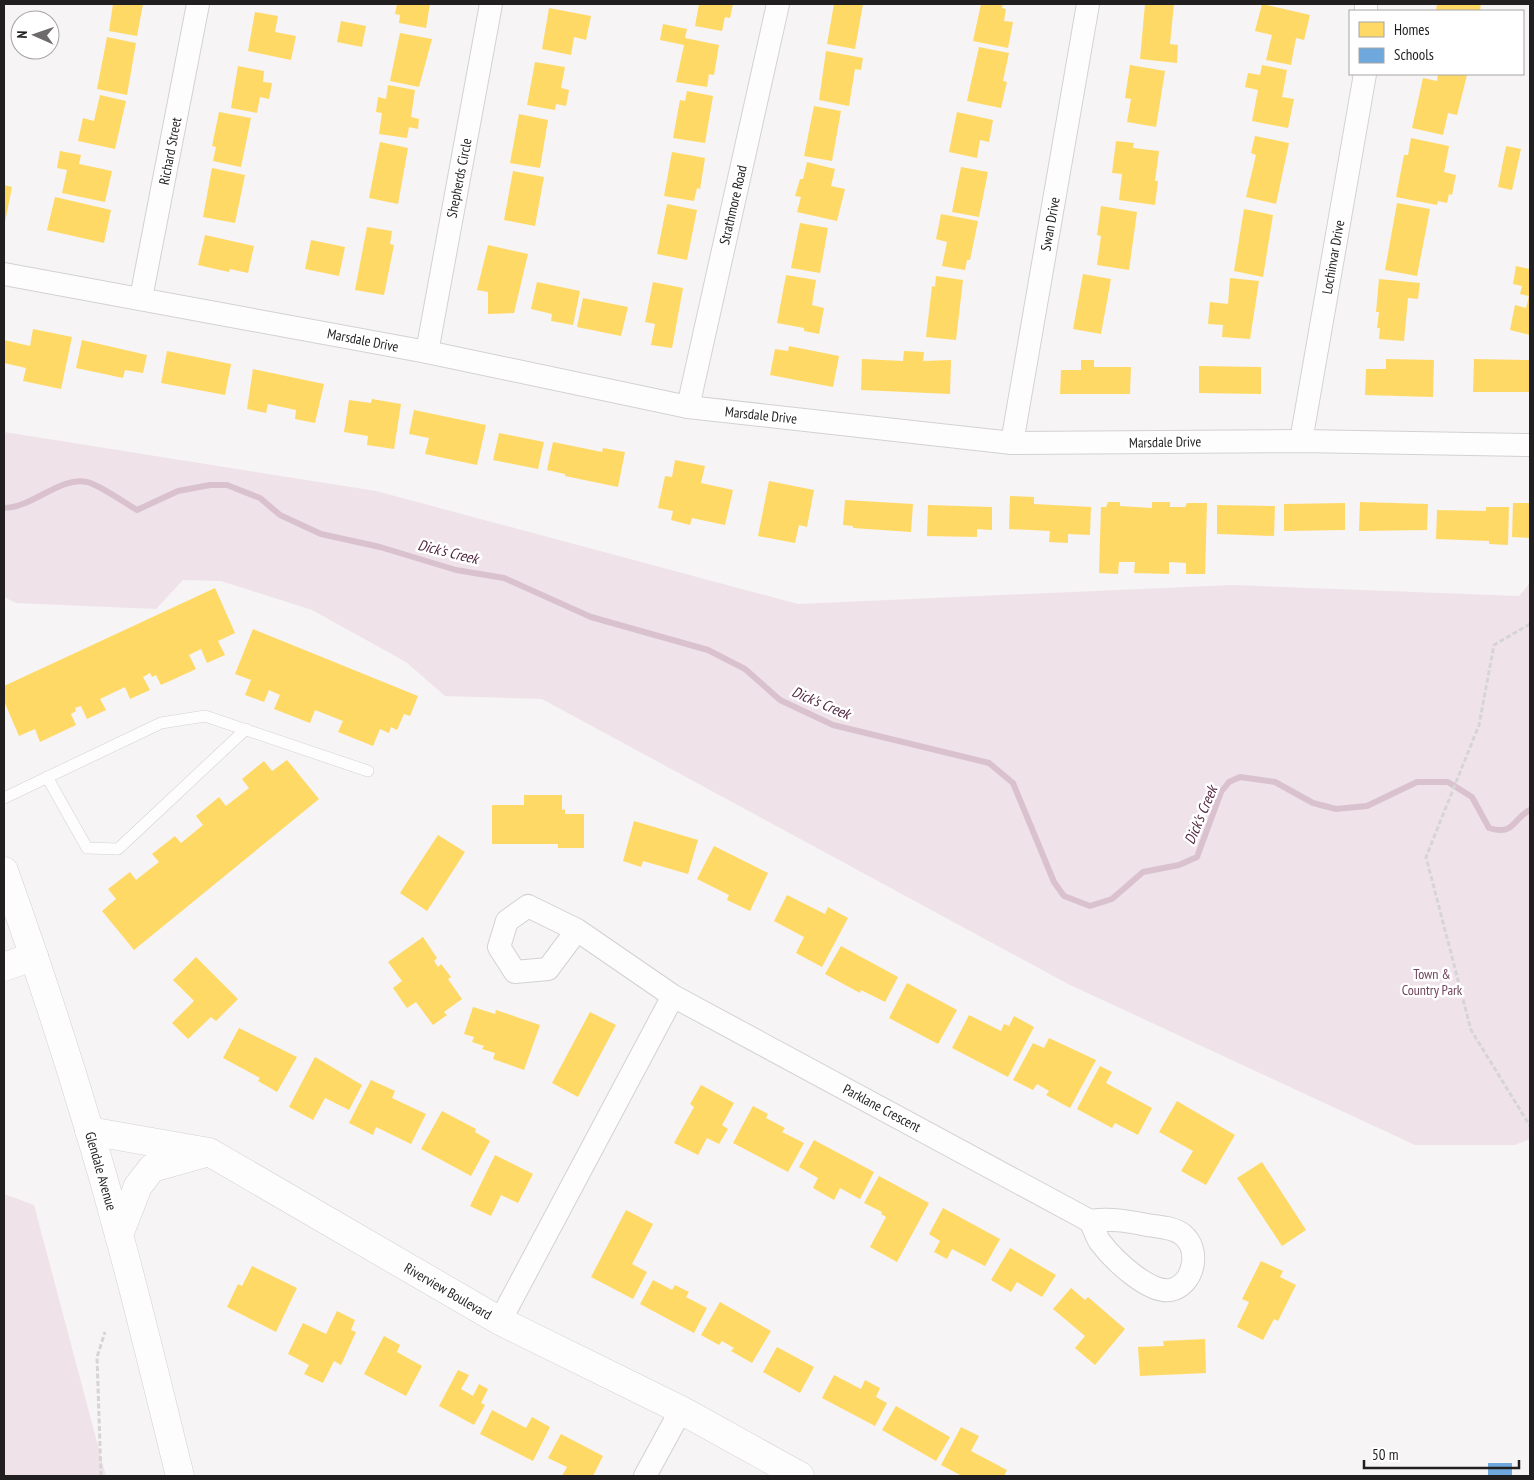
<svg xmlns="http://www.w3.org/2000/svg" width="1534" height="1480" viewBox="0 0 1534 1480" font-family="'PT Sans Narrow',sans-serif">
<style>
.green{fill:#efe2e9}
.homes{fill:#ffd966}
.schools{fill:#6fa8dc}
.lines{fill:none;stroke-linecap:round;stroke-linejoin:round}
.stream{stroke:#d9c2ce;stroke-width:6}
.lane-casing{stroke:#d3d2d2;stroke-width:12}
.street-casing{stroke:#d3d2d2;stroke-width:24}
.secondary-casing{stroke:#d3d2d2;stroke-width:29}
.path{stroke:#d6d5d5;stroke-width:3;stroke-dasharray:5 2.5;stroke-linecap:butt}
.lane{stroke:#fefdfe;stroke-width:11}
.street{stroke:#fefdfe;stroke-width:22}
.secondary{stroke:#fefdfe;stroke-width:28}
.labels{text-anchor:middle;stroke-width:5;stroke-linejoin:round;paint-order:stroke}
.street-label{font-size:14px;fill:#211f20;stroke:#fff}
.park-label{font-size:14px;fill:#71435c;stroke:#fff}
.water-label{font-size:15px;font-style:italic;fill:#532841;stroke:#fff}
</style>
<rect width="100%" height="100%" fill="#f6f4f5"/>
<g class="green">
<path d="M 4,432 L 376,491 L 798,604 L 1232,585 L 1519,596 L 1530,583 L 1530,1139 L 1515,1145 L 1415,1145 L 1068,984 L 542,699 L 445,696 L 406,662 L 312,610 L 221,581 L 183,580 L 156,609 L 16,603 L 4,597 Z"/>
<path d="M 4,1194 L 34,1205 L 106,1476 L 4,1476 Z"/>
</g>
<g class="homes">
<path d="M 113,4 L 143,4 L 137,36 L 109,31 Z"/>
<path d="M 397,4 L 430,4 L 426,28 L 399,23 L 400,15 L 395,14 Z"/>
<path d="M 699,4 L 733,4 L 730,18 L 725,17 L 722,31 L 695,26 Z"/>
<path d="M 834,4 L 863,4 L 855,49 L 827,44 Z"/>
<path d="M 981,4 L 1003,4 L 1002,8 L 1006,9 L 1004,21 L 1013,22 L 1008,48 L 973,41 Z"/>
<path d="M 1145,4 L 1174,4 L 1170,44 L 1178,45 L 1177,63 L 1140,59 Z"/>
<path d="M 1262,4 L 1310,15 L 1304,40 L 1296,38 L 1291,65 L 1266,60 L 1272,35 L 1255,31 Z"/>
<path d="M 1437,4 L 1481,4 L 1480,11 L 1436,11 Z"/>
<path d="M 549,8 L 591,16 L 586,40 L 574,37 L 571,55 L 542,49 Z"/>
<path d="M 255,12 L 278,16 L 275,32 L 296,36 L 291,60 L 248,51 Z"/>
<path d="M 341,21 L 366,26 L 362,47 L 337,42 Z"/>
<path d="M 663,24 L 687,29 L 685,38 L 719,45 L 714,75 L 709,74 L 707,87 L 676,82 L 684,45 L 660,40 Z"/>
<path d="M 400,33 L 432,39 L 419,87 L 390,81 Z"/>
<path d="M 107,37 L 136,43 L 127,95 L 97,89 Z"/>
<path d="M 979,47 L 1009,53 L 1003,81 L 1007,82 L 1001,108 L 967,101 Z"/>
<path d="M 826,51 L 863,58 L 861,70 L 855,69 L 849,106 L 819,100 Z"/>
<path d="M 535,62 L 565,67 L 561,88 L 569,90 L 566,106 L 556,104 L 555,110 L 527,105 Z"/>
<path d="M 1130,65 L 1165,71 L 1156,127 L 1127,122 L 1131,99 L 1125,98 Z"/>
<path d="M 1262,65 L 1287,70 L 1282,97 L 1294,99 L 1288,128 L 1252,121 L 1258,90 L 1245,87 L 1248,73 L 1260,75 Z"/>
<path d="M 238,66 L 264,71 L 263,82 L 272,83 L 269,99 L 260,97 L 257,113 L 231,108 Z"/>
<path d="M 1438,74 L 1467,75 L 1457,115 L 1448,113 L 1443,135 L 1412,128 L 1423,78 L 1437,81 Z"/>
<path d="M 388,85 L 415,90 L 411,117 L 419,119 L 418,129 L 409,127 L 407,138 L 379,134 L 382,113 L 376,112 L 378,97 L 386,99 Z"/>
<path d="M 687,91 L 713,96 L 705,143 L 673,138 L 680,100 L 685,101 Z"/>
<path d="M 100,95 L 126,101 L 115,149 L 78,141 L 83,118 L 94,121 Z"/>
<path d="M 814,106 L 841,111 L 832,161 L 804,156 Z"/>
<path d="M 219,112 L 251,118 L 241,167 L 213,161 L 216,147 L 212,146 Z"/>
<path d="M 957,112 L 993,120 L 989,142 L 980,140 L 977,158 L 949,152 Z"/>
<path d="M 519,114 L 548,120 L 540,168 L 510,163 Z"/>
<path d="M 1255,136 L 1289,143 L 1276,204 L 1246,197 L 1256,155 L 1251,153 Z"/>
<path d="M 1411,138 L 1449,146 L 1444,172 L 1456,175 L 1452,195 L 1449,194 L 1447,203 L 1438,201 L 1437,205 L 1396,197 L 1404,155 L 1408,155 Z"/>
<path d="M 1116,141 L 1134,143 L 1133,148 L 1159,151 L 1155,181 L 1158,181 L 1155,205 L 1119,200 L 1122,174 L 1112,173 Z"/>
<path d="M 380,142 L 408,148 L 398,204 L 369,198 Z"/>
<path d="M 1506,146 L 1521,149 L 1512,190 L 1498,187 Z"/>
<path d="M 60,151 L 81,155 L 79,164 L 112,171 L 105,202 L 62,193 L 67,170 L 57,168 Z"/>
<path d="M 672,152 L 705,158 L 700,189 L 697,188 L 694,201 L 664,196 Z"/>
<path d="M 807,162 L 835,169 L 831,186 L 845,189 L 837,221 L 797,212 L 801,197 L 795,196 L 800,179 L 803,179 Z"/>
<path d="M 961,167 L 988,172 L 979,217 L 952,212 Z"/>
<path d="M 212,168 L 245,175 L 235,223 L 203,217 Z"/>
<path d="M 513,171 L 544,177 L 535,226 L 504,220 Z"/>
<path d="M 4,185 L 12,187 L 5,222 L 4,222 Z"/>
<path d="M 55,197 L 111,210 L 104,243 L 47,230 Z"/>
<path d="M 1397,203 L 1430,209 L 1417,276 L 1385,270 Z"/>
<path d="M 667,204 L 697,210 L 687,260 L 657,254 Z"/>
<path d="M 1101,206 L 1137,212 L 1129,270 L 1097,265 L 1101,236 L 1097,235 Z"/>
<path d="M 1244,209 L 1273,215 L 1263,277 L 1234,271 Z"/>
<path d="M 941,214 L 978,221 L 970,260 L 967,260 L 965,270 L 942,266 L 947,242 L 936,239 Z"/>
<path d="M 800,223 L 828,228 L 820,273 L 791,268 Z"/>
<path d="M 367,227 L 392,231 L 390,244 L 394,245 L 384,295 L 355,290 Z"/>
<path d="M 205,235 L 254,246 L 248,273 L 230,269 L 229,272 L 198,265 Z"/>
<path d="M 311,240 L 345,247 L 339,276 L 305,269 Z"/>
<path d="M 488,245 L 528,254 L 514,313 L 488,314 L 488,292 L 477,290 Z"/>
<path d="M 1516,266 L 1530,269 L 1530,335 L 1510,330 L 1515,305 L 1526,308 L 1529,296 L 1520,294 L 1522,286 L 1513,284 Z"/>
<path d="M 1083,274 L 1111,279 L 1101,334 L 1073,329 Z"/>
<path d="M 786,275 L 816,280 L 812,305 L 824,308 L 819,334 L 804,331 L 804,328 L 777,323 Z"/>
<path d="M 936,276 L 963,280 L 956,340 L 926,337 L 932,286 L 935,287 Z"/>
<path d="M 1230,278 L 1259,281 L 1250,339 L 1222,337 L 1223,325 L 1208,324 L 1210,302 L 1228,304 Z"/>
<path d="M 1379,279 L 1420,283 L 1418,299 L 1408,298 L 1404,341 L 1379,339 L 1380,328 L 1377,328 L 1379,312 L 1376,312 Z"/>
<path d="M 537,282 L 580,291 L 573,325 L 551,321 L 552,314 L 531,309 Z"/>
<path d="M 653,282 L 683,288 L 672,348 L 651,345 L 655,324 L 645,322 Z"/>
<path d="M 583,298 L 628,307 L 621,336 L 577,327 Z"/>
<path d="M 33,329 L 72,337 L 61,389 L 23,381 L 26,368 L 4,363 L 4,340 L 30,346 Z"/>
<path d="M 82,340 L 147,355 L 143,373 L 125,370 L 123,378 L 76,368 Z"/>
<path d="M 789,346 L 839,356 L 833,387 L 770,375 L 775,349 L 788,351 Z"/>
<path d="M 167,351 L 231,364 L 225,395 L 161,383 Z"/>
<path d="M 904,351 L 924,352 L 923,361 L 951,360 L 950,394 L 861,390 L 862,359 L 903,361 Z"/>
<path d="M 1386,359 L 1434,360 L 1433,397 L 1365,395 L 1366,369 L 1386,369 Z"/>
<path d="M 1474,359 L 1530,360 L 1530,392 L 1473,392 Z"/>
<path d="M 1081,360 L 1094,360 L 1094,367 L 1131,367 L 1130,394 L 1060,394 L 1061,370 L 1081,370 Z"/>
<path d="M 1199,366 L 1261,367 L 1261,394 L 1199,393 Z"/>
<path d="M 253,369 L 324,384 L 315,423 L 295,419 L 296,410 L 268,404 L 266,413 L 247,409 Z"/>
<path d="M 372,399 L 401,404 L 394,449 L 367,445 L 368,436 L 344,432 L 349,400 L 371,403 Z"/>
<path d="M 414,410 L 486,425 L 477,465 L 425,454 L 429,438 L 409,434 Z"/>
<path d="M 499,433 L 544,442 L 538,469 L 493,460 Z"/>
<path d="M 553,442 L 602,452 L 603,448 L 625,452 L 618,487 L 565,476 L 565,474 L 547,470 Z"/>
<path d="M 675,460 L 705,466 L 701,483 L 733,490 L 725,525 L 692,518 L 690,525 L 671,520 L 673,511 L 658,508 L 665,476 L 672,477 Z"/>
<path d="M 769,481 L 814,490 L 807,527 L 799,525 L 795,543 L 758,536 Z"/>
<path d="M 1010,496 L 1034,497 L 1034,504 L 1091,507 L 1090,535 L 1068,534 L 1068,543 L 1049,542 L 1050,531 L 1009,529 Z"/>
<path d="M 845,500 L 913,504 L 911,532 L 853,528 L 853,526 L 843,525 Z"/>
<path d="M 1108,502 L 1120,502 L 1120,506 L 1152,508 L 1152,502 L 1170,502 L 1170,507 L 1185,507 L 1187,503 L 1207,503 L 1205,574 L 1186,574 L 1186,563 L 1169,562 L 1169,574 L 1134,573 L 1135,562 L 1119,562 L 1118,574 L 1099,573 L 1101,507 L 1106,507 Z"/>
<path d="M 1360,502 L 1428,504 L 1427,530 L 1359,531 Z"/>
<path d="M 1345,503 L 1345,530 L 1284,531 L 1284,504 Z"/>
<path d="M 1513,503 L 1530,503 L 1530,538 L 1512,537 Z"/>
<path d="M 928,505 L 992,507 L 992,530 L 977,529 L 977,537 L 927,536 Z"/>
<path d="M 1217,505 L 1275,506 L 1274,536 L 1217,534 Z"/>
<path d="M 1486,507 L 1509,507 L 1508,545 L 1489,544 L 1489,541 L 1436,539 L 1437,510 L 1486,511 Z"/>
<path d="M 215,588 L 235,633 L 218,641 L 225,655 L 207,663 L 201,649 L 189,655 L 196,669 L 161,685 L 156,675 L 152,677 L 150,673 L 143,677 L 150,690 L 130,699 L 125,687 L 100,699 L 106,710 L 87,719 L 81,706 L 75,708 L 76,711 L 71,714 L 76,725 L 40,742 L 35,729 L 19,736 L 4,701 L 4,686 Z"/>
<path d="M 253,629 L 418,696 L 410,716 L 404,714 L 397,730 L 391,727 L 389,733 L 380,729 L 373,746 L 338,732 L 343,721 L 315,710 L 310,723 L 274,709 L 280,695 L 269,690 L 264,702 L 245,695 L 251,680 L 235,674 Z"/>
<path d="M 287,760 L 319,799 L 134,950 L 102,911 L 116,899 L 108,889 L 130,872 L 136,880 L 159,862 L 152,854 L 175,836 L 181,843 L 203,825 L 196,816 L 219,797 L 226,806 L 249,788 L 242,779 L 264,761 L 272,771 Z"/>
<path d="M 524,795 L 562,795 L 562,810 L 565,809 L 565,814 L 584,814 L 584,848 L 558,848 L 558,844 L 492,844 L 492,805 L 524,805 Z"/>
<path d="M 634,821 L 698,840 L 688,874 L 643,861 L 641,867 L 623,861 Z"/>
<path d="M 438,835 L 465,852 L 427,911 L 400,893 Z"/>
<path d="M 714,846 L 768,873 L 750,911 L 727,900 L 729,895 L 697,879 Z"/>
<path d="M 787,895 L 825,914 L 828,907 L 848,918 L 822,967 L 796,953 L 804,937 L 774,921 Z"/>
<path d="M 423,937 L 437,958 L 434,961 L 438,967 L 441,964 L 451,977 L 448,979 L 462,999 L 444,1012 L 447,1015 L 433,1025 L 416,1002 L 407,1008 L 393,988 L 402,981 L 388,962 Z"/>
<path d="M 841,946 L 898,977 L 885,1002 L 861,990 L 860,993 L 825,974 Z"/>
<path d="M 196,957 L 238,999 L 216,1021 L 211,1017 L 188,1039 L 172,1023 L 194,1001 L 173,980 Z"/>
<path d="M 907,983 L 957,1010 L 938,1044 L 889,1018 Z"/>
<path d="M 473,1007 L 495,1014 L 496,1010 L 540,1025 L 524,1070 L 493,1059 L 495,1053 L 482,1049 L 484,1046 L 472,1042 L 474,1037 L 464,1034 Z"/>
<path d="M 590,1012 L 616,1025 L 578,1097 L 552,1083 Z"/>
<path d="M 969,1015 L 1001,1031 L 1004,1024 L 1009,1026 L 1014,1016 L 1034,1027 L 1008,1077 L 952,1048 Z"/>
<path d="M 239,1028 L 297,1057 L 277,1092 L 258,1081 L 260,1078 L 223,1058 Z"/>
<path d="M 1049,1038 L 1096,1060 L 1070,1108 L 1046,1095 L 1049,1091 L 1037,1084 L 1033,1090 L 1013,1080 L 1033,1043 L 1044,1048 Z"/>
<path d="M 315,1057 L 362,1085 L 349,1110 L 325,1098 L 313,1120 L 289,1107 Z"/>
<path d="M 1100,1066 L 1112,1072 L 1106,1083 L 1152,1108 L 1138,1135 L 1115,1123 L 1112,1128 L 1077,1109 Z"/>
<path d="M 371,1080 L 395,1091 L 392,1098 L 426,1114 L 411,1144 L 376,1127 L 373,1135 L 349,1123 Z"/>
<path d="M 701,1085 L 734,1103 L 722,1125 L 728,1129 L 719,1144 L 707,1138 L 698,1155 L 674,1143 L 694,1107 L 690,1104 Z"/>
<path d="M 1177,1101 L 1235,1135 L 1206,1185 L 1181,1171 L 1193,1151 L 1159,1132 Z"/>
<path d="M 753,1106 L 768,1114 L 766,1118 L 785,1128 L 782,1132 L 804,1143 L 788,1172 L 733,1143 Z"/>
<path d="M 442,1111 L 476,1129 L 475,1132 L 490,1141 L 471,1176 L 421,1149 Z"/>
<path d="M 814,1140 L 874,1172 L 860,1199 L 840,1188 L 834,1200 L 813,1188 L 818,1178 L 799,1167 Z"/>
<path d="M 495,1155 L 533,1174 L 518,1203 L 501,1195 L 491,1216 L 470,1206 Z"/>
<path d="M 1262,1162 L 1306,1230 L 1282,1246 L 1237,1178 Z"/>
<path d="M 879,1176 L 929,1203 L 897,1262 L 870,1247 L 886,1217 L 881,1214 L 882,1212 L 864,1203 Z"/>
<path d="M 943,1208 L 1000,1239 L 985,1266 L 952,1249 L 947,1259 L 934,1252 L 940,1241 L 929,1234 Z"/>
<path d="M 626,1210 L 653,1224 L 632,1264 L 647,1272 L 633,1299 L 591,1277 Z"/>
<path d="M 1010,1248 L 1056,1275 L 1042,1297 L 1017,1282 L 1011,1292 L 991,1280 Z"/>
<path d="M 1261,1261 L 1283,1271 L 1280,1277 L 1296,1285 L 1278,1321 L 1274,1319 L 1263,1340 L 1237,1327 L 1249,1302 L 1242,1299 Z"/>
<path d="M 252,1266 L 297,1288 L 276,1332 L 227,1307 L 238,1284 L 242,1286 Z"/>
<path d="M 653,1280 L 672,1290 L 675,1285 L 689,1292 L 686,1297 L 707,1308 L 694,1333 L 640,1304 Z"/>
<path d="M 1071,1288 L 1085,1300 L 1088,1297 L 1125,1329 L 1095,1365 L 1075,1348 L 1085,1336 L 1053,1309 Z"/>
<path d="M 720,1302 L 771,1331 L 752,1363 L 731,1351 L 734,1348 L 722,1341 L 719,1345 L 701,1335 Z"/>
<path d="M 337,1311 L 355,1320 L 351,1330 L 356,1332 L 341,1365 L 334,1361 L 323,1383 L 304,1374 L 309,1365 L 288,1354 L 303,1323 L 326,1334 Z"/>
<path d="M 384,1336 L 400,1345 L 397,1352 L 422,1366 L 406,1396 L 364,1374 Z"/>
<path d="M 1205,1339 L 1206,1373 L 1140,1376 L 1138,1347 L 1164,1346 L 1163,1341 Z"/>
<path d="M 777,1347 L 814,1367 L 800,1393 L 763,1372 Z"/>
<path d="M 458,1370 L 469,1375 L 461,1389 L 473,1396 L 479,1384 L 488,1389 L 481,1403 L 485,1405 L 474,1425 L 439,1406 Z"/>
<path d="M 834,1375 L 861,1389 L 865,1380 L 880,1388 L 876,1397 L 887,1403 L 875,1426 L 822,1398 Z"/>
<path d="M 896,1406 L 950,1437 L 936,1461 L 882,1430 Z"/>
<path d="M 492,1410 L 526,1428 L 532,1417 L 550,1427 L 533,1461 L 480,1434 Z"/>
<path d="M 961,1427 L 979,1436 L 971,1451 L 1007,1470 L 1004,1476 L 962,1476 L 941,1465 Z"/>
<path d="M 561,1434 L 603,1456 L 593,1476 L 562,1476 L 567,1467 L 548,1458 Z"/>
</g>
<rect class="schools" x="1488" y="1463" width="24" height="13"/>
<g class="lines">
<path class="stream" d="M 4,508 C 32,508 60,476 87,482 C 98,484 125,503 137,510 L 178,491 L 210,485 L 227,485 L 260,498 L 280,515 L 321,534 L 380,547 L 456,570 L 504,578 L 591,617 L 708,650 L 745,669 L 780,700 L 833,725 L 989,763 L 1013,783 L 1054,882 L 1064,896 L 1090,906 L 1112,899 L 1143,872 L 1179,865 L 1197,857 L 1221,792 L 1229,782 L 1240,777 L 1275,782 L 1313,803 L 1336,809 L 1367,806 L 1417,782 L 1448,782 L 1472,797 L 1489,828 C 1515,836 1512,819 1530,810"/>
<defs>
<g id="lane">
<path d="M 47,777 L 87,848 L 118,849 L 246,729"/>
<path d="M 4,798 L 161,723 L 205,716 L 368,771"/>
</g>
<g id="street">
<path d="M 1366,11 L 1366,4"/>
<path d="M 4,274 L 427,352 L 688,407 L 1012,443 L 1301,441 L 1530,445"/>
<path d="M 141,298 L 198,4"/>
<path d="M 427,352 L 491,4"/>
<path d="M 688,407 L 778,4"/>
<path d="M 1301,441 L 1365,74"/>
<path d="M 1012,443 L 1088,4"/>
<path d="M 577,930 L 548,969 L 515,972 L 499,947 L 507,921 L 528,906 L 577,930 L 673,996 L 1090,1221 C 1094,1228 1096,1236 1100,1242 C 1112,1258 1152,1298 1174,1289 C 1195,1281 1200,1249 1183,1235 C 1174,1227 1158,1227 1147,1225 C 1127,1221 1110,1218 1090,1221"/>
<path d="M 500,1321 L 673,996"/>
<path d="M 645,1476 L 681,1410"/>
</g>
<g id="secondary">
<path d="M 4,871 C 47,991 86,1112 119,1235 C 141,1315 160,1396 180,1476"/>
<path d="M 4,967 L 34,956"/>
<path d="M 89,1131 L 209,1152 L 500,1321 L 681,1410 L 800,1476"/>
<path d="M 119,1235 L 138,1186 L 152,1168 L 202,1154"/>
</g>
</defs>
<use href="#lane" class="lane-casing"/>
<use href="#street" class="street-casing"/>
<use href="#secondary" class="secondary-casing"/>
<g class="path">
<path d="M 1530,624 L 1494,645 L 1479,725 L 1426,857 L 1471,1030 L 1530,1126"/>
<path d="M 101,1476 L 97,1357 L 105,1332"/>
</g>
<use href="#lane" class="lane"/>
<use href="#street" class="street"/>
<use href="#secondary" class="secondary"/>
</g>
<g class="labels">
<g class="street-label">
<text transform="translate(170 151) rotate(-79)" y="5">Richard Street</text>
<text transform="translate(459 178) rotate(-79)" y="5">Shepherds Circle</text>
<text transform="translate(733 205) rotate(-77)" y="5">Strathmore Road</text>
<text transform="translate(1050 224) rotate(-80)" y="5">Swan Drive</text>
<text transform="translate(1333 257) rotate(-80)" y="5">Lochinvar Drive</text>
<text transform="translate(363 340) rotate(11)" y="5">Marsdale Drive</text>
<text transform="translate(761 415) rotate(6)" y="5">Marsdale Drive</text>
<text transform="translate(1165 442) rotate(-1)" y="5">Marsdale Drive</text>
<text transform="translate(882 1108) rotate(28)" y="5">Parklane Crescent</text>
<text transform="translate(101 1171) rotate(74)" y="5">Glendale Avenue</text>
<text transform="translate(448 1291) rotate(30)" y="5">Riverview Boulevard</text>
</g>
<g class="park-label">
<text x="1432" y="979">Town &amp;<tspan x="1432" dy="16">Country Park</tspan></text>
</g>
<g class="water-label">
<text transform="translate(448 552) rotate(14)" y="5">Dick's Creek</text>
<text transform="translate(821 703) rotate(23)" y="5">Dick's Creek</text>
<text transform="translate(1201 815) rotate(-67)" y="5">Dick's Creek</text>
</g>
</g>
<rect width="1534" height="1480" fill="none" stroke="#211f20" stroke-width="10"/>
<rect x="1349" y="10" width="175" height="65" fill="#ffffff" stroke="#a6a5a6"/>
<rect x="1359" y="22" width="25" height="15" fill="#ffd966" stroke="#a6a5a6"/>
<text x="1394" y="35" font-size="15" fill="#211f20">Homes</text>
<rect x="1359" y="48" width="25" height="15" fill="#6fa8dc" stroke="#a6a5a6"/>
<text x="1394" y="60" font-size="15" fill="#211f20">Schools</text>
<g transform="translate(35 35) rotate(272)"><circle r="24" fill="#ffffff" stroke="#a6a5a6"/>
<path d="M0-4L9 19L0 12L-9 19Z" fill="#6c6a6b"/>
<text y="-8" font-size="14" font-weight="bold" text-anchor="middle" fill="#211f20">N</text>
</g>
<path d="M1364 1460v8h155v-8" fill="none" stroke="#211f20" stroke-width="2.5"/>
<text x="1372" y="1460" font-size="15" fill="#211f20" stroke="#ffffff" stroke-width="4" paint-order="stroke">50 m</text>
</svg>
